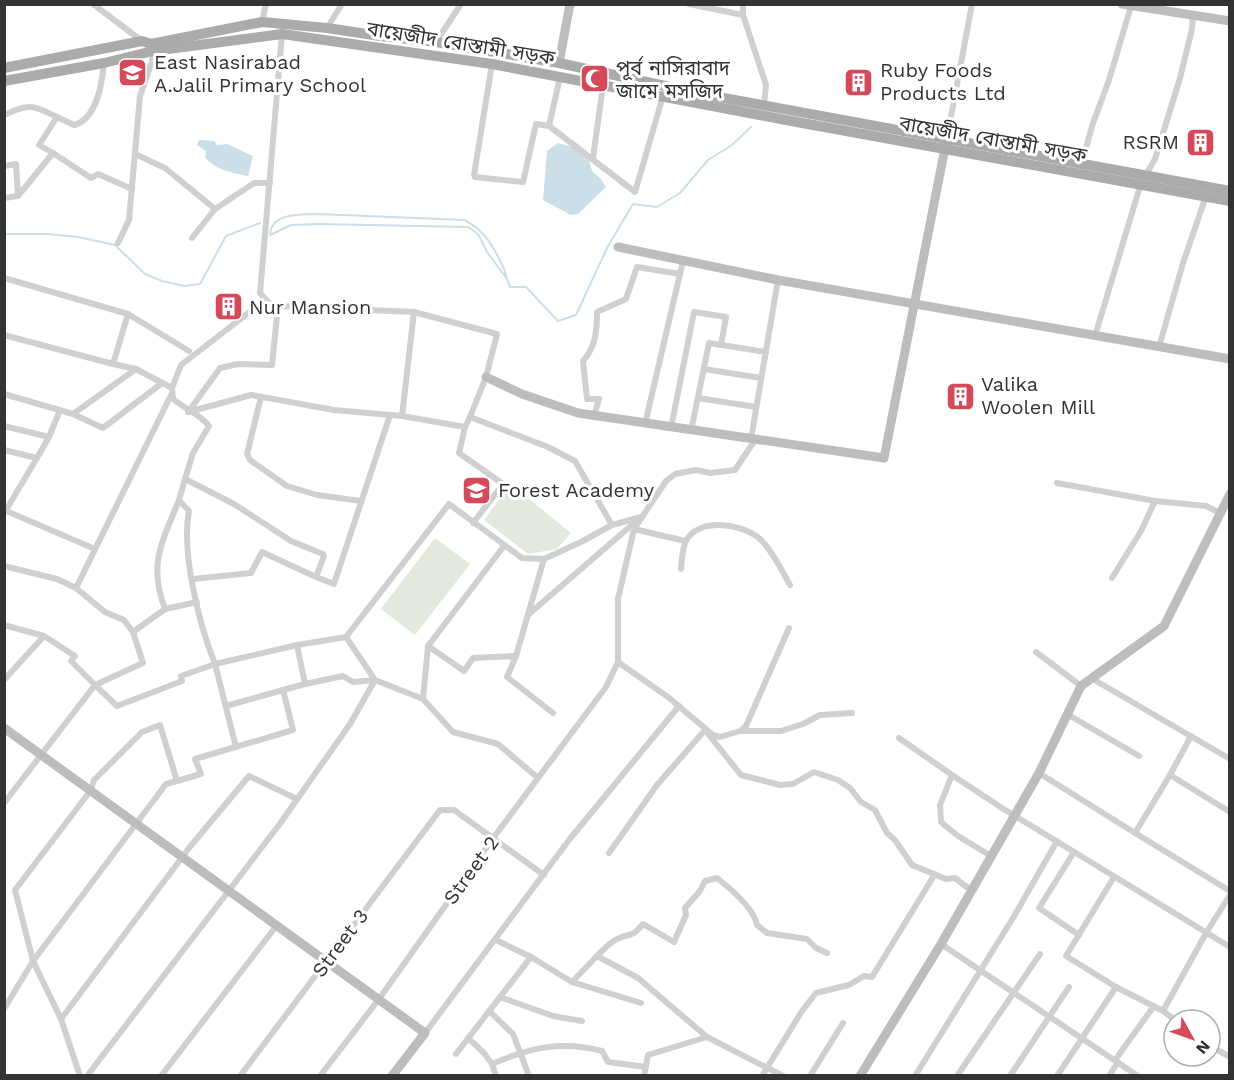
<svg xmlns="http://www.w3.org/2000/svg" width="1234" height="1080" viewBox="0 0 1234 1080" font-family="'Work Sans','Noto Sans Bengali',sans-serif">
<style>
.green{fill:#e3e9dd}
.water{fill:#ccdee7}
.lines{fill:none;stroke-linecap:round;stroke-linejoin:round}
.stream{stroke:#ccdee7;stroke-width:2}
.street{stroke:#d0d0d0;stroke-width:6}
.secondary{stroke:#bdbdbd;stroke-width:9}
.primary{stroke:#ababab;stroke-width:10}
.labels{text-anchor:middle;stroke-width:6;stroke-linejoin:round;paint-order:stroke}
.street-label{font-size:20px;fill:#333;stroke:#fff}
.poi-label{font-size:20px;fill:#333;stroke:#fff;text-anchor:start}
</style>
<rect width="100%" height="100%" fill="#fff"/>
<g class="green">
<path d="M 511,484 L 571,533 L 557,549 L 528,554 L 484,520 Z"/>
<path d="M 435,538 L 470,564 L 415,635 L 381,609 Z"/>
</g>
<g class="water">
<path d="M 199,140 L 214,141 L 217,145 L 227,144 L 253,156 L 248,176 C 233,173 215,170 205,157 L 206,151 L 197,145 Z"/>
<path d="M 558,143 L 579,149 L 588,156 L 592,171 L 601,179 L 606,187 L 578,214 L 571,215 L 543,200 L 547,151 Z"/>
</g>
<g class="lines">
<g class="stream">
<path d="M 317,214 L 465,220 C 470,224 477,227 481,232 C 490,240 505,267 507,279 L 487,252 L 478,234 L 468,227 L 319,224 L 291,225 L 270,235 C 271,212 301,215 317,214 Z"/>
<path d="M 4,234 L 47,234 L 78,237 L 115,245 L 145,274 L 162,281 L 184,286 L 200,284 L 226,236 L 260,223"/>
<path d="M 507,279 L 510,287 L 526,287 L 558,321 L 576,315 L 608,246 L 633,204 L 657,207 L 680,193 L 708,160 L 732,145 L 751,127"/>
</g>
<g class="street">
<path d="M 93,4 L 142,41"/>
<path d="M 689,4 L 743,15"/>
<path d="M 743,4 L 743,15 L 766,85 L 764,105"/>
<path d="M 262,22 L 266,4"/>
<path d="M 327,28 L 342,4"/>
<path d="M 436,42 L 461,4"/>
<path d="M 492,64 L 474,175 L 475,177 L 523,182 L 536,124 L 549,126 L 560,77"/>
<path d="M 4,115 C 29,103 33,105 57,117"/>
<path d="M 549,126 L 635,192 L 663,96"/>
<path d="M 947,138 L 972,4"/>
<path d="M 53,153 L 91,178 L 98,174 L 132,189"/>
<path d="M 135,154 L 165,168 L 215,209 L 254,183 L 270,183"/>
<path d="M 593,158 L 603,85"/>
<path d="M 4,166 L 16,164 L 18,195"/>
<path d="M 1081,166 L 1093,123 L 1109,80 L 1131,6"/>
<path d="M 4,198 L 18,196 L 53,153 L 39,145 L 57,117 L 74,125 C 97,119 102,84 104,63"/>
<path d="M 192,238 L 215,209"/>
<path d="M 118,243 L 129,220 L 140,96 L 152,61 L 153,51"/>
<path d="M 4,278 L 128,314"/>
<path d="M 265,300 L 181,365 L 172,388 L 173,399 C 185,409 200,414 209,426 L 193,453 L 185,479 L 234,504 L 291,541 L 323,554 L 324,556 L 316,577 L 334,584 L 390,415"/>
<path d="M 414,312 L 497,334 L 486,377 L 470,417 L 548,447 L 575,461 L 612,525"/>
<path d="M 4,335 L 113,364 L 128,314 L 189,351"/>
<path d="M 1095,336 L 1141,183 L 1155,159 L 1180,78 L 1192,29 L 1193,15"/>
<path d="M 1159,347 L 1183,263 L 1206,196"/>
<path d="M 113,364 L 136,369"/>
<path d="M 704,369 L 761,378"/>
<path d="M 4,394 L 73,414 L 136,369 L 172,388"/>
<path d="M 261,397 L 247,454 L 250,460 L 287,486 L 317,495 L 361,501"/>
<path d="M 698,398 L 756,407"/>
<path d="M 189,411 L 220,368 L 238,364 L 272,365 L 278,306"/>
<path d="M 188,412 L 251,395 L 334,410 L 402,416 L 414,312 L 278,306 L 269,303 L 260,293 L 282,34"/>
<path d="M 73,414 L 103,428 L 162,383"/>
<path d="M 402,416 L 465,427 L 470,417"/>
<path d="M 594,416 L 599,399 L 587,399 L 583,361 C 596,346 597,331 597,312 L 626,299 L 637,267 L 680,274"/>
<path d="M 645,424 L 683,261"/>
<path d="M 4,426 L 49,437 L 60,410"/>
<path d="M 465,427 L 459,453 L 503,484 L 473,523"/>
<path d="M 671,428 L 694,312 L 726,317 L 721,345"/>
<path d="M 691,431 L 709,343 L 766,352"/>
<path d="M 751,439 L 778,280"/>
<path d="M 755,440 L 735,470 L 710,473 L 696,470 L 675,474 L 666,481 L 634,529 L 618,599 L 618,662 L 668,697 L 713,735 L 720,737 L 740,731 L 746,726 L 789,628"/>
<path d="M 4,450 L 37,458 L 6,510"/>
<path d="M 37,458 L 49,437"/>
<path d="M 185,479 L 179,500 L 189,511 C 181,552 199,624 215,664 L 297,645 L 346,637 L 449,504 L 522,558 L 544,559 L 581,542 L 612,525 L 641,517 L 529,614"/>
<path d="M 1057,483 L 1155,501 L 1206,506 L 1220,513"/>
<path d="M 4,510 L 95,549"/>
<path d="M 634,529 L 685,541"/>
<path d="M 504,546 L 428,646 L 464,671 L 473,658 L 516,656 L 507,677 L 553,713"/>
<path d="M 4,566 L 57,579 L 76,588 L 105,612 L 124,620 L 133,632 L 143,663 L 95,685 L 117,706 L 182,681 L 181,676 L 215,664 L 236,747"/>
<path d="M 681,569 C 682,561 682,548 686,541 C 699,516 746,524 762,541 C 774,553 782,571 790,585"/>
<path d="M 1112,578 L 1141,531 L 1155,501"/>
<path d="M 193,579 L 251,573 L 262,552 L 316,577"/>
<path d="M 76,588 L 171,395"/>
<path d="M 165,609 L 197,602"/>
<path d="M 4,625 L 44,636 L 75,656 L 71,661 L 95,685 L 4,803"/>
<path d="M 133,632 L 165,609 C 148,564 162,542 179,500"/>
<path d="M 346,637 L 375,680 L 423,699 L 453,732 L 498,744 L 538,778"/>
<path d="M 1036,652 L 1081,686"/>
<path d="M 516,656 L 544,559"/>
<path d="M 1091,678 L 1230,759"/>
<path d="M 4,680 L 44,636"/>
<path d="M 423,699 L 428,646"/>
<path d="M 226,706 L 283,690"/>
<path d="M 1067,714 L 1139,756"/>
<path d="M 741,731 L 781,731 L 803,724 L 820,715 L 852,713"/>
<path d="M 1191,736 L 1170,775 L 1230,812"/>
<path d="M 899,738 L 952,775 L 940,805 L 941,822 L 958,836 L 991,856"/>
<path d="M 1039,773 L 1135,833 L 1170,775"/>
<path d="M 952,775 L 1002,808 L 1230,947"/>
<path d="M 1135,833 L 1230,891"/>
<path d="M 1074,852 L 1039,908 L 1079,935"/>
<path d="M 609,853 L 657,785 L 705,730 L 741,775 L 780,785 L 793,784 L 814,772 L 838,780 L 850,788 L 861,802 L 875,810 L 887,833 L 895,840 L 912,865 L 946,879 L 955,878 L 972,891"/>
<path d="M 496,940 L 531,957 L 572,982 L 597,956 L 638,978 L 707,1037 L 783,1076"/>
<path d="M 941,944 L 1138,1076"/>
<path d="M 597,956 C 603,950 609,943 617,939 C 632,932 630,939 643,924 L 674,942 L 686,915 L 685,908 L 700,891 L 705,881 L 717,878 C 731,889 754,908 757,925 L 767,933 L 807,939 L 816,948 L 827,953"/>
<path d="M 572,982 L 641,1003"/>
<path d="M 1116,987 L 1163,1011 L 1206,933 L 1230,895"/>
<path d="M 500,997 L 553,1016 L 582,1021"/>
<path d="M 4,1009 L 33,961 L 166,784 L 177,781"/>
<path d="M 489,1011 L 513,1034 L 529,1076"/>
<path d="M 1163,1011 L 1175,1020"/>
<path d="M 61,1019 L 189,848 L 249,776 L 297,799"/>
<path d="M 425,1033 L 569,840 L 679,706"/>
<path d="M 468,1038 L 484,1053 L 492,1064"/>
<path d="M 1210,1046 L 1230,1057"/>
<path d="M 456,1054 L 531,957"/>
<path d="M 1115,1060 L 1154,1006"/>
<path d="M 80,1076 L 61,1019 L 33,961 L 15,890 L 91,790 L 94,780 L 142,732 L 160,725 L 177,781 L 201,774 L 195,759 L 293,730 L 283,690 L 305,684"/>
<path d="M 87,1076 L 279,825 L 350,724 L 375,680 L 353,682 L 343,676 L 305,684 L 297,645"/>
<path d="M 161,1076 L 277,925"/>
<path d="M 240,1076 L 440,810 L 454,810 L 544,875"/>
<path d="M 320,1076 L 379,999 L 494,837 L 606,687 L 618,662"/>
<path d="M 496,1076 L 492,1064 C 529,1048 561,1040 602,1051 L 608,1062 L 646,1067"/>
<path d="M 644,1076 L 648,1055 L 707,1037"/>
<path d="M 762,1076 L 802,1011 L 816,993 L 849,985 L 864,976 L 872,977 L 935,874"/>
<path d="M 810,1076 L 843,1023"/>
<path d="M 915,1076 L 1013,918 L 1057,841"/>
<path d="M 957,1076 L 1040,954"/>
<path d="M 1010,1076 L 1069,987"/>
<path d="M 1057,1076 L 1116,987 L 1066,956 L 1114,877"/>
<path d="M 1109,1076 L 1118,1062"/>
</g>
<g class="secondary">
<path d="M 1122,4 L 1230,21"/>
<path d="M 559,63 L 570,4"/>
<path d="M 618,247 L 778,280 L 1230,359"/>
<path d="M 486,377 L 522,394 L 578,413 L 884,458 L 946,143"/>
<path d="M 4,728 L 425,1033 L 392,1076"/>
<path d="M 860,1076 L 941,944 L 1039,773 L 1081,686 L 1164,626 L 1230,494"/>
</g>
<g class="primary">
<path d="M 4,68 L 142,41 L 151,44 L 262,22 L 327,28 L 380,36 L 436,42 L 559,63 L 702,94 L 1230,191"/>
<path d="M 4,81 L 104,63 L 153,51 L 282,34 L 492,64 L 786,120 L 1230,201"/>
</g>
</g>
<defs>
<symbol id="school-square" viewBox="-11 -11 22 22"><rect x="-9" y="-9" width="18" height="18" rx="4" fill="#d54a5a" stroke="#fff"/><path d="M0-5L7-2L0 1L-7-2ZM-4 1L0 2.5L4 1V4Q0 6-4 4Z" fill="#fff"/></symbol>
<symbol id="mosque-square" viewBox="-11 -11 22 22"><rect x="-9" y="-9" width="18" height="18" rx="4" fill="#d54a5a" stroke="#fff"/><path d="M3.5-4.9A6 6 0 1 0 3.5 4.9A5 5 0 1 1 3.5-4.9Z" fill="#fff"/></symbol>
<symbol id="building-square" viewBox="-11 -11 22 22"><rect x="-9" y="-9" width="18" height="18" rx="4" fill="#d54a5a" stroke="#fff"/><path d="M-4-6H4V6H1V3H-1V6H-4ZM-2.5-4.3h1.7v1.8h-1.7ZM.8-4.3h1.7v1.8H.8ZM-2.5-1h1.7V.8h-1.7ZM.8-1h1.7V.8H.8Z" fill="#fff"/></symbol>
<symbol id="university-square" viewBox="-11 -11 22 22"><rect x="-9" y="-9" width="18" height="18" rx="4" fill="#d54a5a" stroke="#fff"/><path d="M0-5L7-2L0 1L-7-2ZM-4 1L0 2.5L4 1V4Q0 6-4 4Z" fill="#fff"/></symbol>
</defs>
<g fill-rule="evenodd">
<use href="#school-square" x="116" y="56" width="33" height="33"/>
<use href="#mosque-square" x="578" y="62" width="33" height="33"/>
<use href="#building-square" x="842" y="66" width="33" height="33"/>
<use href="#building-square" x="1184" y="126" width="33" height="33"/>
<use href="#building-square" x="212" y="290" width="33" height="33"/>
<use href="#building-square" x="944" y="380" width="33" height="33"/>
<use href="#university-square" x="460" y="474" width="33" height="33"/>
</g>
<g class="labels">
<g class="street-label">
<text transform="translate(461 43) rotate(9)" y="7">বায়েজীদ বোস্তামী সড়ক</text>
<text transform="translate(993 139) rotate(10)" y="7">বায়েজীদ বোস্তামী সড়ক</text>
<text transform="translate(471 870) rotate(-54)" y="7">Street 2</text>
<text transform="translate(340 943) rotate(-53)" y="7">Street 3</text>
</g>
<g class="poi-label">
<text x="154" y="69">East Nasirabad<tspan x="154" dy="23">A.Jalil Primary School</tspan></text>
<text x="616" y="75">পূর্ব নাসিরাবাদ<tspan x="616" dy="23">জামে মসজিদ</tspan></text>
<text x="880" y="77">Ruby Foods<tspan x="880" dy="23">Products Ltd</tspan></text>
<text x="1179" y="149" text-anchor="end">RSRM</text>
<text x="249" y="314">Nur Mansion</text>
<text x="981" y="391">Valika<tspan x="981" dy="23">Woolen Mill</tspan></text>
<text x="498" y="497">Forest Academy</text>
</g>
</g>
<rect width="1234" height="1080" fill="none" stroke="#333333" stroke-width="12"/>
<g transform="translate(1192 1038) rotate(130)"><circle r="28" fill="#ffffff" stroke="#adadad" stroke-width="1.5"/>
<path d="M0-4.5L10 22L0 15L-10 22Z" fill="#d54a5a"/>
<text y="-9" font-size="16" font-weight="bold" text-anchor="middle" fill="#333333">N</text>
</g>
</svg>
